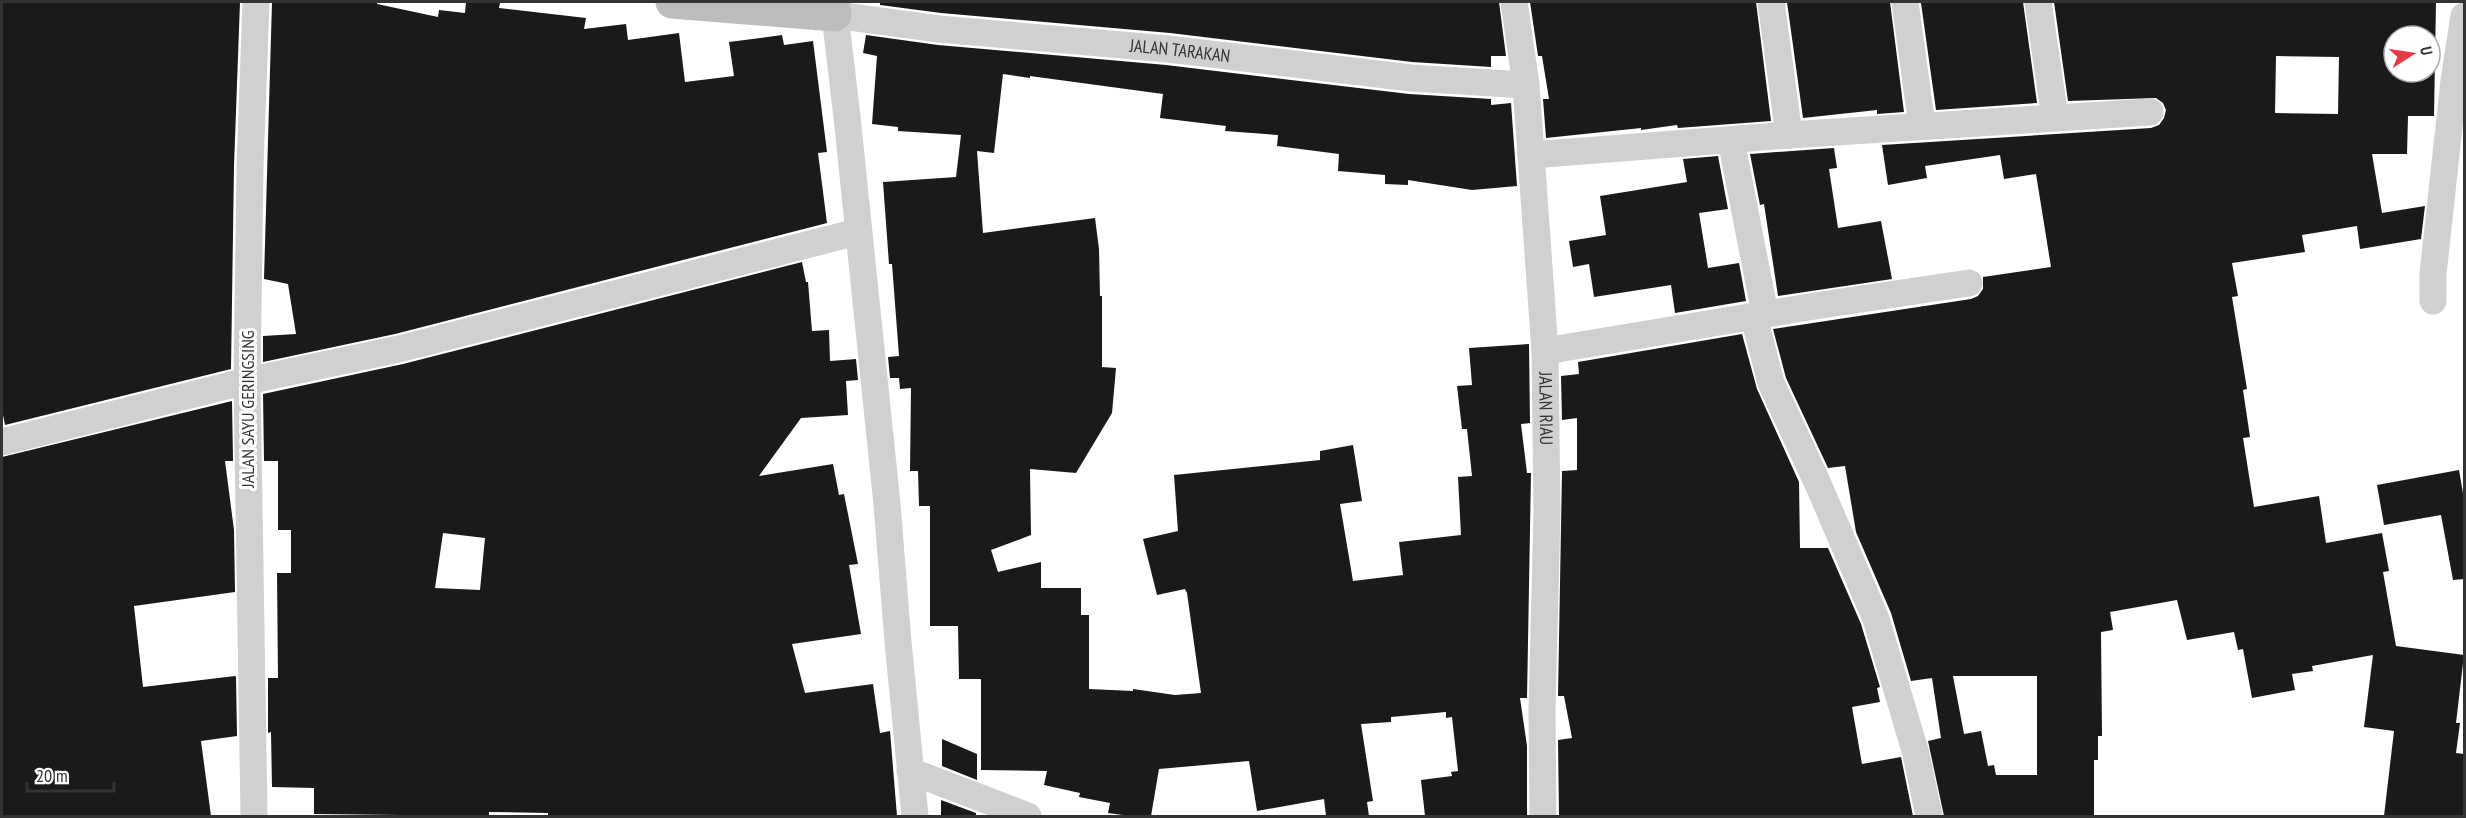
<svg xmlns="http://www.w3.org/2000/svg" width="2466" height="818" viewBox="0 0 2466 818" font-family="'PT Sans Narrow',sans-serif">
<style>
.building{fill:#1a1a1a;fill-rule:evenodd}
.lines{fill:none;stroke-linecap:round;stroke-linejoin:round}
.minor{stroke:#d0d0d0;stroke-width:27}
.secondary{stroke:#bdbdbd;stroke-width:33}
.labels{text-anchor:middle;stroke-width:6;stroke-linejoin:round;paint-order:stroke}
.street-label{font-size:18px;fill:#333;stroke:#fff}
</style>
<rect width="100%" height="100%" fill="#fff"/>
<g class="building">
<path d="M 2,2 L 240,2 L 234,166 L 231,369 L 5,425 L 2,410 Z"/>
<path d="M 272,2 L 377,2 L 377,4 L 438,17 L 439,10 L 465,13 L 466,2 L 486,2 L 500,3 L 499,8 L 586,18 L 584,29 L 626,24 L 628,40 L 679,33 L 685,82 L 734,76 L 729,42 L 782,35 L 784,45 L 813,41 L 827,152 L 818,153 L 827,223 L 395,334 L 263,362 L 263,336 L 296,334 L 288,284 L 264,279 Z"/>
<path d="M 880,2 L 1499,2 L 1506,56 L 1491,56 L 1491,67 L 1412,62 L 1170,33 L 941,13 L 880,5 Z"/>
<path d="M 1530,2 L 1756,2 L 1771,121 L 1678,128 L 1677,125 L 1641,130 L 1641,128 L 1546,138 L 1543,99 L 1549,99 L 1542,56 L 1538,56 Z"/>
<path d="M 1787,2 L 1890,2 L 1904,112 L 1877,114 L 1877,110 L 1803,118 Z"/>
<path d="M 1934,2 L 2023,2 L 2037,103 L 1936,110 L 1921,3 Z"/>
<path d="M 2054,2 L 2436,2 L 2434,116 L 2408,116 L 2407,154 L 2372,154 L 2382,213 L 2425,206 L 2421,239 L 2360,249 L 2357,226 L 2302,235 L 2305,252 L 2232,263 L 2238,296 L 2232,297 L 2247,389 L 2243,390 L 2250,437 L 2243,438 L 2254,507 L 2319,496 L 2326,543 L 2382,533 L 2389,571 L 2383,572 L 2396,646 L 2464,655 L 2456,723 L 2460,723 L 2456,753 L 2464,754 L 2464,816 L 2384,816 L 2394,731 L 2364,727 L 2373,655 L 2312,666 L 2313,671 L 2292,674 L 2295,690 L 2252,698 L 2243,649 L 2238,650 L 2234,632 L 2187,640 L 2177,600 L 2110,612 L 2113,630 L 2101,632 L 2102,736 L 2098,736 L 2098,760 L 2094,760 L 2094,816 L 1944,816 L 1928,741 L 1941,738 L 1932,678 L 1911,681 L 1891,613 L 1856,532 L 1845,466 L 1828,468 L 1786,378 L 1773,329 L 1971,299 L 1978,296 L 1983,289 L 1983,277 L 2051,267 L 2036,174 L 2004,179 L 2000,155 L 1925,166 L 1927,178 L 1888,185 L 1882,145 L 2151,128 L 2159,125 L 2164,118 L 2166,110 L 2163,103 L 2156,98 L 2068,101 ZM 2394,36 L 2430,36 L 2430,72 L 2394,72 ZM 2276,56 L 2339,57 L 2338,114 L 2275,113 ZM 1953,676 L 2037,676 L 2037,775 L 1996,775 L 1994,765 L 1988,766 L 1981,731 L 1964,734 Z"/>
<path d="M 866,35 L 938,45 L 1166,65 L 1409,94 L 1491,99 L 1491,105 L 1511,103 L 1517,186 L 1472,190 L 1408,180 L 1408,185 L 1385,184 L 1385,175 L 1338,171 L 1339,154 L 1277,146 L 1278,135 L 1225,131 L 1226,126 L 1160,118 L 1163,94 L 1030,76 L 1030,78 L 1003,74 L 994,153 L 977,151 L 983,233 L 1095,218 L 1099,249 L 1100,296 L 1102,296 L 1102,367 L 1116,368 L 1112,413 L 1076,473 L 1030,469 L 1031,535 L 991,550 L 998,572 L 1041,562 L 1041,588 L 1081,588 L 1081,615 L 1089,615 L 1089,689 L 1133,691 L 1133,689 L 1175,695 L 1201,693 L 1187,593 L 1185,589 L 1157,595 L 1143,539 L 1178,531 L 1174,475 L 1320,460 L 1320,451 L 1353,445 L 1362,501 L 1340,504 L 1353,581 L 1403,575 L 1399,542 L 1461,535 L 1458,477 L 1472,476 L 1467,429 L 1462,429 L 1457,386 L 1472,385 L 1469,348 L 1529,344 L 1530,423 L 1521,424 L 1527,473 L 1531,473 L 1527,698 L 1520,698 L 1527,746 L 1527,816 L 1425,816 L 1421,780 L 1452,776 L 1451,772 L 1458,771 L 1452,717 L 1446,718 L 1446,712 L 1391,717 L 1391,722 L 1361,724 L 1373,801 L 1367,802 L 1369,816 L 1326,816 L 1324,799 L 1257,811 L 1249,761 L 1159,769 L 1151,816 L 1130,816 L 1108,813 L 1110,803 L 1079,797 L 1080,793 L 1044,785 L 1047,771 L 981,770 L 981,679 L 959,679 L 958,626 L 930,626 L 930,506 L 919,506 L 918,471 L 910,471 L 911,388 L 900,389 L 899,378 L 890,378 L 888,357 L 899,356 L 892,264 L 889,264 L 883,182 L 956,177 L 961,135 L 898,131 L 898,127 L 872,124 L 877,56 L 863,53 Z"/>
<path d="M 1834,148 L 1837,168 L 1829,169 L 1838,228 L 1881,221 L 1892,279 L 1778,296 L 1764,204 L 1760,205 L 1750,154 Z"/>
<path d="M 1718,156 L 1728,209 L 1699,213 L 1708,268 L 1739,263 L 1746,301 L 1675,313 L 1671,285 L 1594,297 L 1589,264 L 1573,267 L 1569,241 L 1606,235 L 1600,196 L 1687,182 L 1683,159 Z"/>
<path d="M 802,262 L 806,282 L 808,282 L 812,331 L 829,330 L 830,361 L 856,359 L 858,380 L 846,381 L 848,415 L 801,418 L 759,476 L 833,464 L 839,495 L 844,494 L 858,564 L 849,565 L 861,634 L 792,644 L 805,693 L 873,684 L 880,733 L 890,731 L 897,816 L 548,816 L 548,813 L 489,812 L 489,816 L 314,814 L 314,788 L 272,787 L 271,732 L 268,733 L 268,678 L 278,678 L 277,573 L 291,573 L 291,530 L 278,530 L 278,461 L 264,461 L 263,394 L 403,364 ZM 443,533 L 485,538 L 480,590 L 435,588 Z"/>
<path d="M 1742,334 L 1757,389 L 1799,482 L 1800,548 L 1828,548 L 1861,624 L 1880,687 L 1877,688 L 1880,702 L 1852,707 L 1862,764 L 1901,757 L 1913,816 L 1559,816 L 1558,740 L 1572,738 L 1564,696 L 1558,696 L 1562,471 L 1577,470 L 1577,418 L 1562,420 L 1561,376 L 1579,374 L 1578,362 Z"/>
<path d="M 232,401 L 233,461 L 225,461 L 234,530 L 235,592 L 134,606 L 143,687 L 235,676 L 236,677 L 237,736 L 201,741 L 211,816 L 2,816 L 2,457 Z"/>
<path d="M 2459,470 L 2464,499 L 2464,579 L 2453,580 L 2441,515 L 2384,525 L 2377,485 Z"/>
<path d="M 942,739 L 977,754 L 977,780 L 942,766 Z"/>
<path d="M 941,800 L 976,813 L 976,816 L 941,816 Z"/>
</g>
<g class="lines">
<g class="minor">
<path id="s1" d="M 1514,2 L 1526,85 L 1545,351 L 1547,513 L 1542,710 L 1543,816"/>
<path d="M 1771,2 L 1789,135"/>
<path d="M 1905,2 L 1922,126"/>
<path d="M 2038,2 L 2055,118"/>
<path d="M 1731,140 L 1765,314"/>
<path d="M 1531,155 L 1789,135 L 2150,112"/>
<path d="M 2433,301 L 2433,274 L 2454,81 L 2464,16"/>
<path d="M 1754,317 L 1771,383 L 1818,484 L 1876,619 L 1916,754 L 1929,816"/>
<path d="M 1545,351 L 1821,305 L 1969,283"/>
<path d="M 2,442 L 247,381 L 399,349 L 857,232"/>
<path d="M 910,771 L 1028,816"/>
<path d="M 254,816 L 247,381 L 250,167 L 256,2"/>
<path id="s2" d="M 915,816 L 898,642 L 887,504 L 847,117 L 835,15 L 939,29 L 1168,49 L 1411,78 L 1526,85"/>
</g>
<path class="secondary" d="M 672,2 L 835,15 L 833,2"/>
</g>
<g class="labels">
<g class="street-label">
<text dy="6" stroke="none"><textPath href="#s2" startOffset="1152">JALAN TARAKAN</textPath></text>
<text dy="6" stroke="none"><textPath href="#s1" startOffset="408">JALAN RIAU</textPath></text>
<text transform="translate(248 409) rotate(-90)" y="6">JALAN SAYU GERINGSING</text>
</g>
</g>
<rect width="2466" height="818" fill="none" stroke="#333333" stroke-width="6"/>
<g transform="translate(2412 54) rotate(78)"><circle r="28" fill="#ffffff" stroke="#adadad" stroke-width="1.5"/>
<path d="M0-4.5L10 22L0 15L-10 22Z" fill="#e63946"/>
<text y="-9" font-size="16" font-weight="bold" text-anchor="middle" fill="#333333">U</text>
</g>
<path d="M27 782v9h87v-9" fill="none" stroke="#333333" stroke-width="3"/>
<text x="36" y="782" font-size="18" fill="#333333" stroke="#ffffff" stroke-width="4.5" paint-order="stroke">20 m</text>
</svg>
